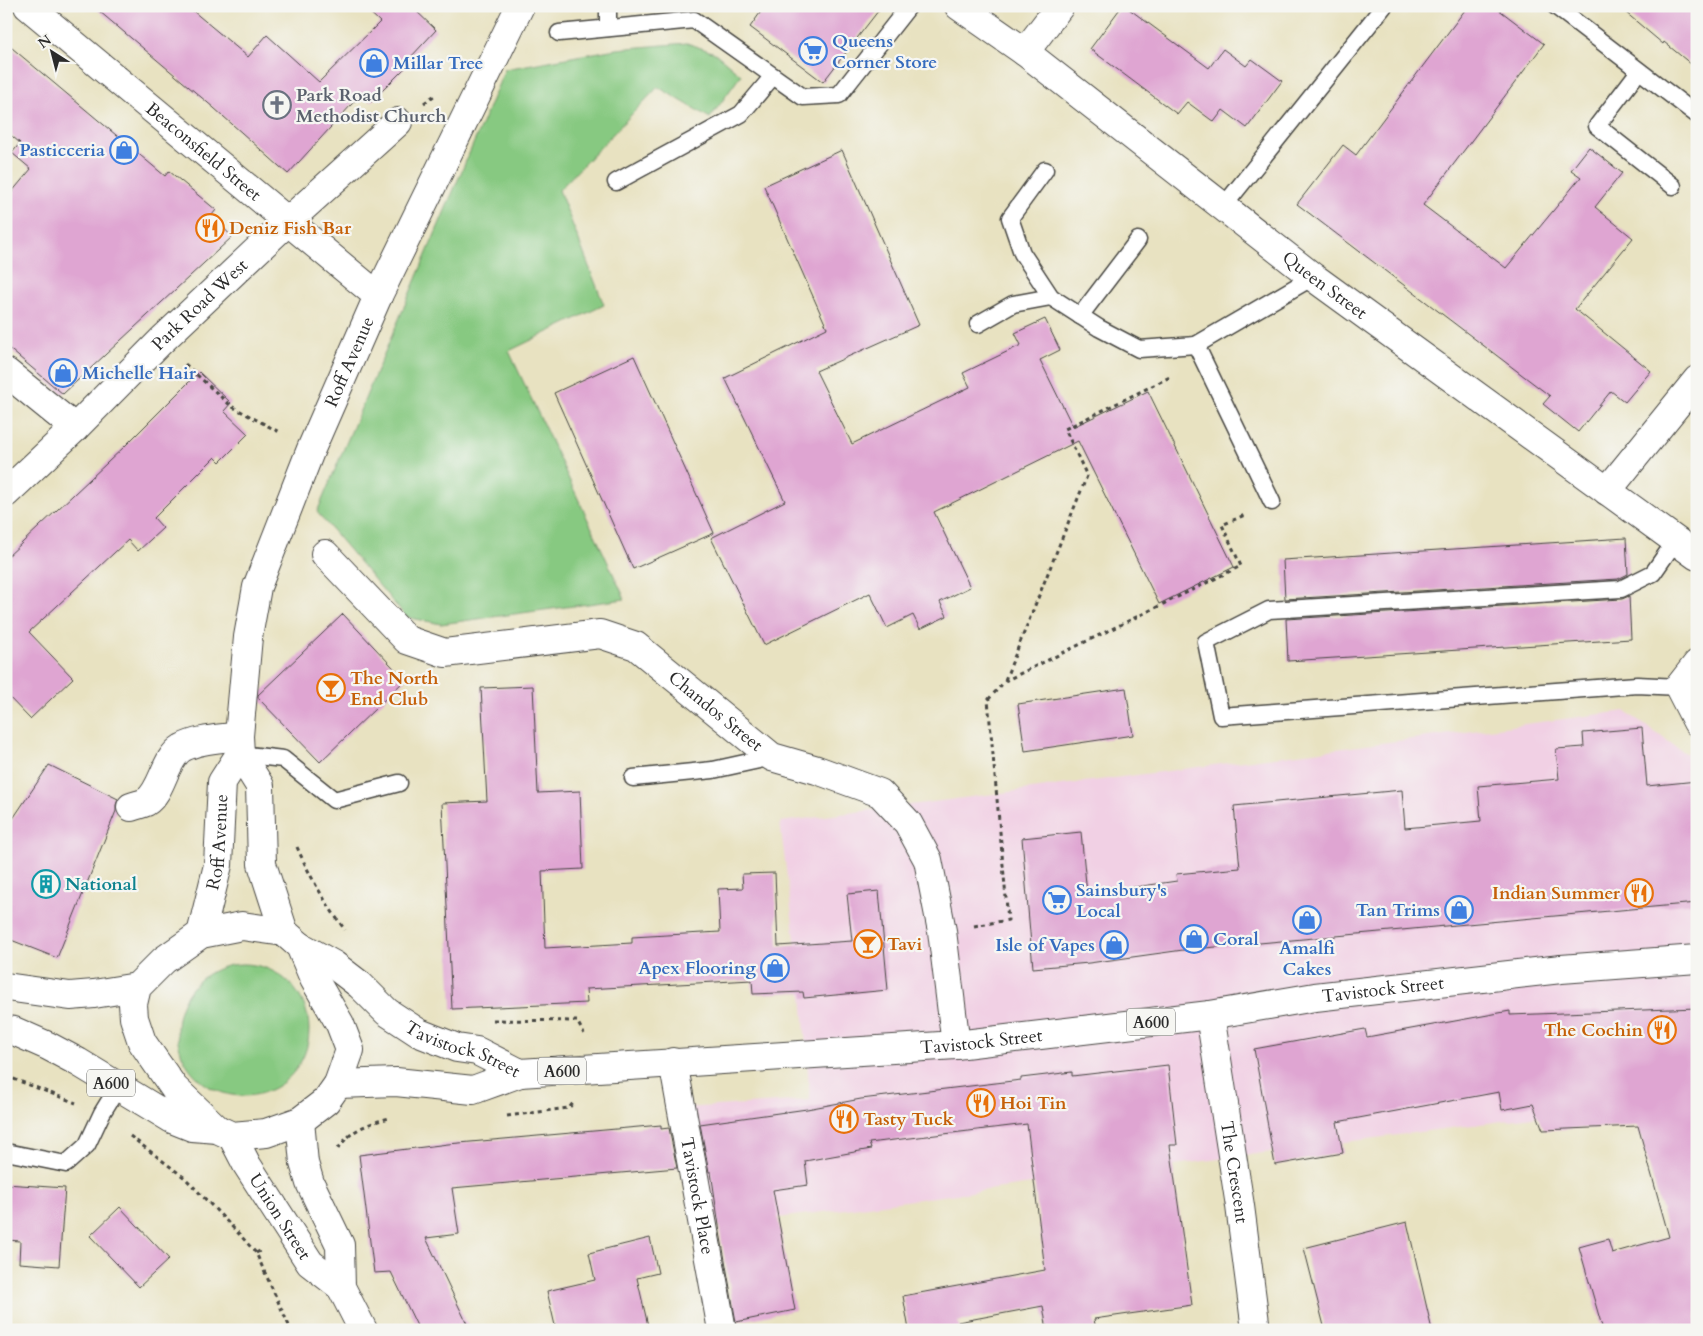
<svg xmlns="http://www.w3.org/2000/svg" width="1703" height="1336" viewBox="0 0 1703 1336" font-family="Cardo,serif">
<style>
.built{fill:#f1d0e4}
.green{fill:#87c981;stroke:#597a56}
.building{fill:#dfa5d2}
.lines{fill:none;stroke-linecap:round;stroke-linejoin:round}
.lane-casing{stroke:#474642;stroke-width:19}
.street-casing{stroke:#474642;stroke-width:30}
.secondary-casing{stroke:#474642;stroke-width:30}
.primary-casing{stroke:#474642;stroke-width:30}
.path{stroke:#474642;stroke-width:3;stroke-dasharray:4 4;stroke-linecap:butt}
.lane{stroke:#fff;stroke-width:16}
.street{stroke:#fff;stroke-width:28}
.secondary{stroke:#fff;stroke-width:28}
.primary{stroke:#fff;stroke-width:28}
.labels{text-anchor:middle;stroke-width:4.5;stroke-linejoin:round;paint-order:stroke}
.shield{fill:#f6f6f2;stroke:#686867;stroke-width:1}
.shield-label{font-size:16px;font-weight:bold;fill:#2b2b2b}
.shop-label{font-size:18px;font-weight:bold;fill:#366cbe;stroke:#f6f6f2;text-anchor:start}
.worship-label{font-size:18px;font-weight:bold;fill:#5b616d;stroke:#f6f6f2;text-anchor:start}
.street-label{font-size:18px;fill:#2b2b2b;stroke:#f6f6f2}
.food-label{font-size:18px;font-weight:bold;fill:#c56008;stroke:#f6f6f2;text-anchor:start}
.culture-label{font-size:18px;font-weight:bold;fill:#0d838f;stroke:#f6f6f2;text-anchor:start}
</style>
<rect width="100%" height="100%" fill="#f6f6f2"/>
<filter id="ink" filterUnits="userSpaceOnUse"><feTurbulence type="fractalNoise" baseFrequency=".02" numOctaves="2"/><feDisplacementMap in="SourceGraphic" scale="10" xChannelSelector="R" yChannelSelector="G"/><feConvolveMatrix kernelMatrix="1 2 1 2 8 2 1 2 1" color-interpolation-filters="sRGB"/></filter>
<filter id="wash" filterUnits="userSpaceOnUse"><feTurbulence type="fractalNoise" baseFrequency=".0096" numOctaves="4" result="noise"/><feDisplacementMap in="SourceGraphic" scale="20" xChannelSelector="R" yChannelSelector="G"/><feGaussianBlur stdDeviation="1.12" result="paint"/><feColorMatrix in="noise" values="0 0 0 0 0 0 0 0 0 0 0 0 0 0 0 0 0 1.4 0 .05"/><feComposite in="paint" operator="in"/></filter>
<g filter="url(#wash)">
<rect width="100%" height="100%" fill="#e8e2c1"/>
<path class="built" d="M 1625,711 L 1686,754 L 1697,739 L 1697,1095 L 718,1226 L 685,1108 L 810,1100 L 802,995 L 780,822 Z"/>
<g class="green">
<path d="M 687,43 L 715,53 L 741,75 L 710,118 L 658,87 L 559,190 L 604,305 L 509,351 L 625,599 L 441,624 L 406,617 L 317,512 L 505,69 L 616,49 Z"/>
<circle cx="243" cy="1030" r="66"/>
</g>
<g id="blocks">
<g class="building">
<path d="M 93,6 L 187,6 L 248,57 L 267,35 L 319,82 L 380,22 L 363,6 L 411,6 L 436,30 L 410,58 L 413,60 L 371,102 L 362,93 L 288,174 L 214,108 Z"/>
<path d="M 765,6 L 882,6 L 823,82 L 750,27 Z"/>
<path d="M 1122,6 L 1125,6 L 1209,68 L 1223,49 L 1246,66 L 1252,59 L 1282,81 L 1247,128 L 1223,110 L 1214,122 L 1187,102 L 1177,114 L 1090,49 Z"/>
<path d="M 1468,6 L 1494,6 L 1544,44 L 1423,205 L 1506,268 L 1581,177 L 1571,170 L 1589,147 L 1622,173 L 1595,207 L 1633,238 L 1575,309 L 1651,371 L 1625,402 L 1611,391 L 1578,432 L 1543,404 L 1550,396 L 1297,204 L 1343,145 L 1356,155 Z"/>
<path d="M 1618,6 L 1697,6 L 1697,69 L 1664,42 L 1663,44 Z"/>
<path d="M 6,43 L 165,176 L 169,171 L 216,210 L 212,215 L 232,237 L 63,394 L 6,346 L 6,199 L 31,169 L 12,153 L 20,143 L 6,131 Z"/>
<path d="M 842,150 L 919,325 L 816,371 L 852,444 L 970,387 L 963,373 L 1021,345 L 1015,333 L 1045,319 L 1060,350 L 1040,360 L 1073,427 L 1148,391 L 1234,567 L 1159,604 L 1078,441 L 934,512 L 970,587 L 940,602 L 947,616 L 920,629 L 913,615 L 887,628 L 870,593 L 764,645 L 711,538 L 785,501 L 725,378 L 827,328 L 764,186 Z"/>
<path d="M 634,356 L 714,533 L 633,569 L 554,393 Z"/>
<path d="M 199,372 L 231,403 L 224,411 L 248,434 L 220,462 L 215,457 L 154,518 L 163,528 L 138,551 L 128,540 L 29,632 L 73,678 L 30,719 L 6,694 L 6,558 L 124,447 Z"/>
<path d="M 1626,538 L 1628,574 L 1618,579 L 1285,599 L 1283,560 Z"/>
<path d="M 1629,596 L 1631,639 L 1288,661 L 1286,619 L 1622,599 Z"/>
<path d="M 343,614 L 405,680 L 320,762 L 258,698 L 258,695 Z"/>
<path d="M 533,686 L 538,793 L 580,791 L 583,869 L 542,871 L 545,948 L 632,943 L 632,937 L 720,932 L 718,889 L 743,888 L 742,874 L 775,873 L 778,946 L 852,941 L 847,894 L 879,891 L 888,990 L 804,998 L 803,992 L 753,994 L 752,980 L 586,989 L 587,1003 L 452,1009 L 442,803 L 487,801 L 481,688 Z"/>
<path d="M 1126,688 L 1133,735 L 1025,751 L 1018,704 Z"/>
<path d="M 1642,728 L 1647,786 L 1697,781 L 1697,903 L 1183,950 L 1089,963 L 1033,968 L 1022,838 L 1081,832 L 1087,894 L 1177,881 L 1176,874 L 1240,868 L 1234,806 L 1402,790 L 1405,828 L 1481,821 L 1478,786 L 1559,779 L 1556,749 L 1584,747 L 1583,733 Z"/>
<path d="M 49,765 L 118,799 L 116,805 L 116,811 L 57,958 L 6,938 L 6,829 Z"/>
<path d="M 1697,1008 L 1697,1330 L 1603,1330 L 1579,1247 L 1608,1239 L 1612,1253 L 1669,1237 L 1638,1126 L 1543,1130 L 1533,1104 L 1502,1110 L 1499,1092 L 1337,1122 L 1343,1153 L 1275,1165 L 1254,1049 L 1365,1029 L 1367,1037 L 1510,1011 L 1510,1015 Z"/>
<path d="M 1168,1065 L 1177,1145 L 1170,1145 L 1192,1305 L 1094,1319 L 1096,1330 L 1047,1330 L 1043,1306 L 958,1322 L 960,1330 L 909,1330 L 903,1296 L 1045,1270 L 1027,1124 L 869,1143 L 871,1149 L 805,1161 L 808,1185 L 773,1190 L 795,1310 L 736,1322 L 720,1232 L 711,1172 L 709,1172 L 700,1124 L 807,1109 L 861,1099 L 1021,1080 L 1021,1078 L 1072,1072 L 1072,1076 Z"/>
<path d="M 661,1125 L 661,1129 L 669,1128 L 677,1168 L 452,1188 L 459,1234 L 426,1238 L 470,1330 L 419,1330 L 391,1272 L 374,1273 L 359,1155 L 448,1144 Z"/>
<path d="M 6,1184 L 65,1188 L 59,1266 L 19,1263 L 20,1241 L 6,1240 Z"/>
<path d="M 120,1207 L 169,1259 L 139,1287 L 90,1236 Z"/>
<path d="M 1407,1222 L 1432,1330 L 1325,1330 L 1304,1248 Z"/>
<path d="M 650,1238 L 658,1273 L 637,1278 L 649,1330 L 556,1330 L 547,1291 L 595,1280 L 589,1253 Z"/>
</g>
</g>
</g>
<g filter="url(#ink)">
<use href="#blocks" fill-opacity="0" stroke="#474642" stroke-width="1"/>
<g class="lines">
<defs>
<g id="lane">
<path d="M 608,6 L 608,28"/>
<path d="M 1555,6 L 1697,115"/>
<path d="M 559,33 L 694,20 L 803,97 L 839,95 L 909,6"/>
<path d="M 1639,71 L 1597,126 L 1673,186"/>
<path d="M 1045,170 L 1010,218 L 1022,253 L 1051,297 L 1099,328 L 1139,349 L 1196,345"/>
<path d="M 616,182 L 741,114 L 773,76"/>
<path d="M 1223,207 L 1384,6"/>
<path d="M 1080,316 L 1138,240"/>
<path d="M 978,324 L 1013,304 L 1051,297"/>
<path d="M 1272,502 L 1196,345 L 1313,277"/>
<path d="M 1676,540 L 1653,573 L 1621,589 L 1269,610 L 1206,642 L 1221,716 L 1637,685 L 1679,687"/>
<path d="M 240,754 L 283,759 L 334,800 L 399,783"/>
<path d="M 633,778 L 713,770 L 772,757"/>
<path d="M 6,1152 L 66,1164 L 87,1145 L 102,1113 L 118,1087"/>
</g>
<g id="street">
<path id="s1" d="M 28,6 L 378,296"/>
<path id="s2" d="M 959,6 L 1025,52 L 1313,277 L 1697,556"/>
<path d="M 1025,52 L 1060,6"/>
<path d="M 6,372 L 75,428"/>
<path d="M 1607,491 L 1697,380"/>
<path id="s3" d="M 6,493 L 75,428 L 161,341 L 287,222 L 398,122"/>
<path id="s4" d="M 325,554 L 407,640 L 445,653 L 600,634 L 636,646 L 772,757 L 817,770 L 880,793 L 908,823 L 928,860 L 942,931 L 956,1045"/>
<path d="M 1697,664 L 1679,687 L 1697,722"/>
<path d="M 131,807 C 136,805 142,804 146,802 C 163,791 164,759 182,748 C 199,739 220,739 239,736"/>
<path id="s5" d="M 1210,1015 L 1240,1206 L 1256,1330"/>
<path id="s6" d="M 673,1062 L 722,1330"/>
</g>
<g id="secondary">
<path id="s7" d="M 284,932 L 262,864 L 260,786 L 240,754 L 239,736 L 248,637 L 257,587 L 311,449 L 378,296 L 520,6"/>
<path id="s8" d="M 201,934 L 218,865 L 222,782 L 240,754"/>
</g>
<g id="primary">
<path d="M 242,926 L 284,932 L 300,946 L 314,979 L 340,1024 L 350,1050 L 338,1084 L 326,1101 L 300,1121 L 266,1133 L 232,1136 L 217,1129 L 174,1088 L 142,1042 L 134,1018 L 133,1004 L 137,987 L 164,960 L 201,934 Z"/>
<path id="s9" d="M 300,946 L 334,965 L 360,985 L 387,1012 L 419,1033 L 457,1048 L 477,1051 L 520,1073 L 956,1045 L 1210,1015 L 1315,997 L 1561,969 L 1697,959"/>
<path d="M 6,987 L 70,996 L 94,994 L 137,987"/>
<path d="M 6,1030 L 14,1031 L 48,1046 L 78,1062 L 172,1119 L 192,1127 L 217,1129"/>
<path d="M 338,1084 L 396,1082 L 473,1090 L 520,1073"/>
<path d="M 300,1121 L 304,1163 L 310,1183 L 340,1245 L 341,1287 L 363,1330"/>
<path id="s10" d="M 232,1136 L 247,1165 L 310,1263 L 341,1287"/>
</g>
</defs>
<use href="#lane" class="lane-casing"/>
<use href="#street" class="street-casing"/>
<use href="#secondary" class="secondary-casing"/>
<use href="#primary" class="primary-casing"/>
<g class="path">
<path d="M 424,103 L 435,95"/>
<path d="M 185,364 L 231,406 L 281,433"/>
<path d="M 1005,680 L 1087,476 L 1065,429 L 1170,377"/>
<path d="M 297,847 C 310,877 326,904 345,930"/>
<path d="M 974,926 L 1008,920 L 988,700 L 1005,681 L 1241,566 L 1222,525 L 1247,514"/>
<path d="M 493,1020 L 577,1021 L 584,1034"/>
<path d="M 6,1076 L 76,1103"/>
<path d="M 507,1116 L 569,1108 L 573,1103"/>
<path d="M 130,1136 L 185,1178 L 241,1236 L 256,1253 L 291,1330"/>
<path d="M 338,1149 C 351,1129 368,1124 389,1118"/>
<path d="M 256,1253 L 262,1250"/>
</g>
<use href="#lane" class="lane"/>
<use href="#street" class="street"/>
<use href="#secondary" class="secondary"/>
<use href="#primary" class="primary"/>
</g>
</g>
<defs>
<symbol id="supermarket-ring" viewBox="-11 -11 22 22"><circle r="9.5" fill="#f6f6f2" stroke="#3f7fe0" stroke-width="1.5"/><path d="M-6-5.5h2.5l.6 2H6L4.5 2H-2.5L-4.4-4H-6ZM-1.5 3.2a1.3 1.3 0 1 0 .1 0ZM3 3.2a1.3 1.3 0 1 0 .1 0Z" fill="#3f7fe0"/></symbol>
<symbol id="shop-ring" viewBox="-11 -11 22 22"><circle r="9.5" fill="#f6f6f2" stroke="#3f7fe0" stroke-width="1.5"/><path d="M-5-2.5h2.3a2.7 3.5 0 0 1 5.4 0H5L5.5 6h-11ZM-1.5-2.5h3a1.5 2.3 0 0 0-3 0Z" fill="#3f7fe0"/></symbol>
<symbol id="church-ring" viewBox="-11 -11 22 22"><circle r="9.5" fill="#f6f6f2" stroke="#6b7280" stroke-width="1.5"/><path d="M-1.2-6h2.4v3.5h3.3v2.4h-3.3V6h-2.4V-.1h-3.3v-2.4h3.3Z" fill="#6b7280"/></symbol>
<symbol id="restaurant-ring" viewBox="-11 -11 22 22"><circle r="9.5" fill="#f6f6f2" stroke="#e8710a" stroke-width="1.5"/><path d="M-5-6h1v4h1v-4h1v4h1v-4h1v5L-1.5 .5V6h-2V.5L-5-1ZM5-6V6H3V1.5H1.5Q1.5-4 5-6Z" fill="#e8710a"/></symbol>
<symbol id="bar-ring" viewBox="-11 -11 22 22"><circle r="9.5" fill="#f6f6f2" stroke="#e8710a" stroke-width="1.5"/><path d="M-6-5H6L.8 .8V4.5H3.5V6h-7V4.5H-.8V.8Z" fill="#e8710a"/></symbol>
<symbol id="building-ring" viewBox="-11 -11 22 22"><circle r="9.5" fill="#f6f6f2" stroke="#0f9aa8" stroke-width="1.5"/><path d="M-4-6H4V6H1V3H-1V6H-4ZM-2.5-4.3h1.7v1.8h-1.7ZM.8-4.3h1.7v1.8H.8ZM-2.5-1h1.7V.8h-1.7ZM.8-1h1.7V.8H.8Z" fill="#0f9aa8"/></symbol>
</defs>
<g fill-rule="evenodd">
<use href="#supermarket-ring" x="797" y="35" width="32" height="32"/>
<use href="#shop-ring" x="358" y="47" width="32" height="32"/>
<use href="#church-ring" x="261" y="89" width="32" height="32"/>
<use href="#shop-ring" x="108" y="134" width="32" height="32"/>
<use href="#restaurant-ring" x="194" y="212" width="32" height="32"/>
<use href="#shop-ring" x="47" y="357" width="32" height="32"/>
<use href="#bar-ring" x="315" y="672" width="32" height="32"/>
<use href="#building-ring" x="30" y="868" width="32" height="32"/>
<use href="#restaurant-ring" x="1623" y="877" width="32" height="32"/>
<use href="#supermarket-ring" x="1041" y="884" width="32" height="32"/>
<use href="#shop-ring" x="1443" y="894" width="32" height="32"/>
<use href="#shop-ring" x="1291" y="904" width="32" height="32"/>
<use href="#shop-ring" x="1178" y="923" width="32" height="32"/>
<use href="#bar-ring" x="852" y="928" width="32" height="32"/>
<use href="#shop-ring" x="1098" y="929" width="32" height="32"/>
<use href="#shop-ring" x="759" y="952" width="32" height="32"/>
<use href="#restaurant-ring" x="1646" y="1014" width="32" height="32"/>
<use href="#restaurant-ring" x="965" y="1087" width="32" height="32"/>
<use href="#restaurant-ring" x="828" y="1103" width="32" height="32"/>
</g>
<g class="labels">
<g class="shield">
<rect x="1127" y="1008.5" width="48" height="27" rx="4"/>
<rect x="538" y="1057.5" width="48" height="27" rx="4"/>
<rect x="87" y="1069.5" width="48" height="27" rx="4"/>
</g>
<g class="shield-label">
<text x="1151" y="1028">A600</text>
<text x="562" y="1077">A600</text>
<text x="111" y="1089">A600</text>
</g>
<g class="shop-label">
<text x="832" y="47">Queens<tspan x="832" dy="21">Corner Store</tspan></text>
<text x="393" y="69">Millar Tree</text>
<text x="105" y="156" text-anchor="end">Pasticceria</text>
<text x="82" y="379">Michelle Hair</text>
<text x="1076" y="896">Sainsbury's<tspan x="1076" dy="21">Local</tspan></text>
<text x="1440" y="916" text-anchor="end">Tan Trims</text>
<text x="1213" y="945">Coral</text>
<text x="1095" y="951" text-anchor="end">Isle of Vapes</text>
<text x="1307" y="954" text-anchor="middle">Amalfi<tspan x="1307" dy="21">Cakes</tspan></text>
<text x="756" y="974" text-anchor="end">Apex Flooring</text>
</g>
<g class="worship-label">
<text x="296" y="101">Park Road<tspan x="296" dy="21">Methodist Church</tspan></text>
</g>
<g class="street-label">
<text dy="6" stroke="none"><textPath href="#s1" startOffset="228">Beaconsfield Street</textPath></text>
<text dy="6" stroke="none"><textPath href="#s2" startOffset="460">Queen Street</textPath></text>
<text dy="6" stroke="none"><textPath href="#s3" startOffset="270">Park Road West</textPath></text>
<text dy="6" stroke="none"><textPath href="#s7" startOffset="599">Roff Avenue</textPath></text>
<text dy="6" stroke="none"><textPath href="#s4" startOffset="456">Chandos Street</textPath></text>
<text dy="6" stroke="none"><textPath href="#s8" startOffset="94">Roff Avenue</textPath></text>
<text dy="6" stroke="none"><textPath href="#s9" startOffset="1125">Tavistock Street</textPath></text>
<text dy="6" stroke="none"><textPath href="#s9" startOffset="720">Tavistock Street</textPath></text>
<text dy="6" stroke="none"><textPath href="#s9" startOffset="195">Tavistock Street</textPath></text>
<text dy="6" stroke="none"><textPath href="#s5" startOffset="159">The Crescent</textPath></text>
<text dy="6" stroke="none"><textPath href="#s6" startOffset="136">Tavistock Place</textPath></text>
<text dy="6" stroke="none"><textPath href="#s10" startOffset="94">Union Street</textPath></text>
</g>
<g class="food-label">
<text x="229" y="234">Deniz Fish Bar</text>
<text x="350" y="684">The North<tspan x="350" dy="21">End Club</tspan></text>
<text x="1620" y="899" text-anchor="end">Indian Summer</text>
<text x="887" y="950">Tavi</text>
<text x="1643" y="1036" text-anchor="end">The Cochin</text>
<text x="1000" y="1109">Hoi Tin</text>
<text x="863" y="1125">Tasty Tuck</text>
</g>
<g class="culture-label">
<text x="65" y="890">National</text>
</g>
</g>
<rect width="1703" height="1336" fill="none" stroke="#f6f6f2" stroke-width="25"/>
<g transform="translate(52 52) rotate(324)" stroke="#f6f6f2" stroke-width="4" paint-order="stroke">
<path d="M0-4L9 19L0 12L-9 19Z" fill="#2b2b2b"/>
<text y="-8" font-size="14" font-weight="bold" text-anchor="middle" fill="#2b2b2b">N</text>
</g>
</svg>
